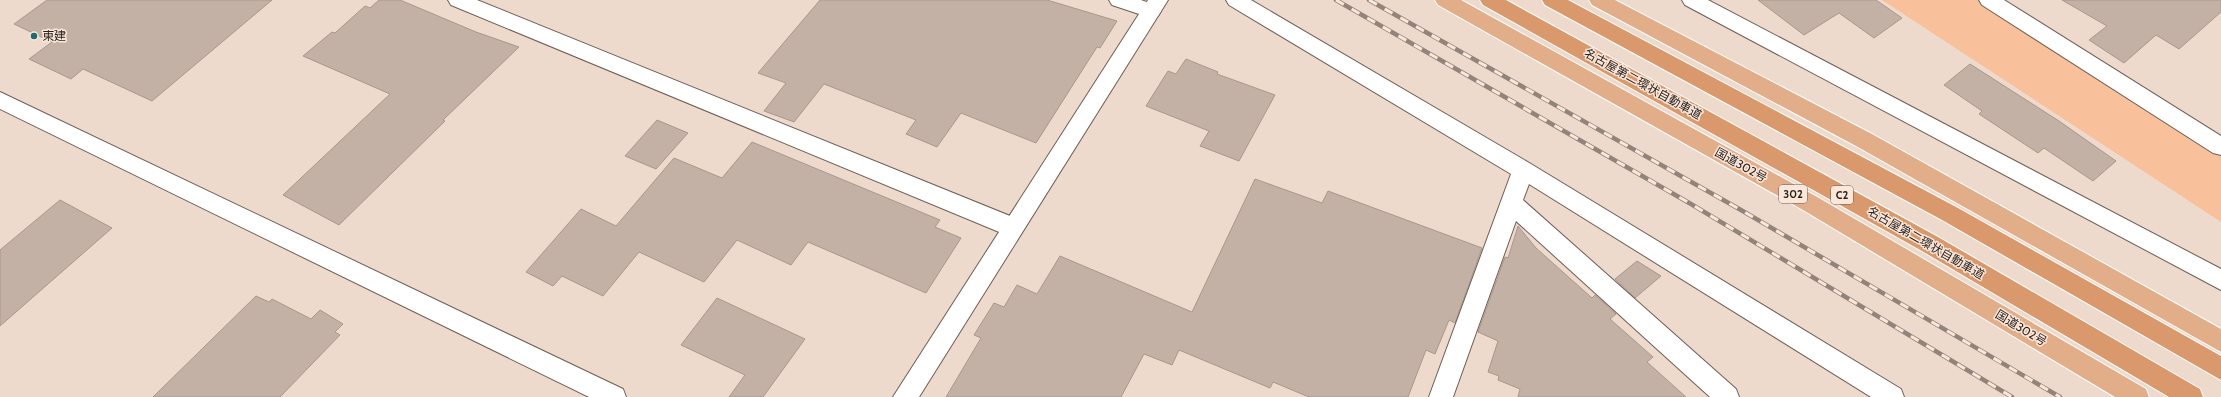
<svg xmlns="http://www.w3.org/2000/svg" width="2221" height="397" viewBox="0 0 2221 397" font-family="Cabin,'Noto Sans JP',sans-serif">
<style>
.green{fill:#f8c19c}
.building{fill:#c4b1a5;stroke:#aa978b}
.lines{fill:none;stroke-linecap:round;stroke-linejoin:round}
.minor-casing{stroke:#6f5e53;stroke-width:2}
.tertiary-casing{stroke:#6f5e53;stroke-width:2}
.trunk-casing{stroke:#fff;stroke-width:2}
.motorway-casing{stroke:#fff;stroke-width:2}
.minor{fill:#fff;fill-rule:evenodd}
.tertiary{fill:#fff;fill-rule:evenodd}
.trunk{fill:#e2ae8a;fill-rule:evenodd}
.motorway{fill:#da996c;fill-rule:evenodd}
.rail-casing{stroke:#92847b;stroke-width:4.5}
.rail{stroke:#fbe7da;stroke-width:3;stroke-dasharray:9;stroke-linecap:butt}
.poi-dot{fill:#1f6a72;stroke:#fbe7da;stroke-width:1.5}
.labels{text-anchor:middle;stroke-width:3;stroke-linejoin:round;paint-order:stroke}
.shield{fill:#fbe7da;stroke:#675b54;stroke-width:1}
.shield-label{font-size:11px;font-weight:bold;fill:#271f1b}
.poi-label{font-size:12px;fill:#271f1b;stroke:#fbe7da;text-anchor:start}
.street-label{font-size:12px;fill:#271f1b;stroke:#fbe7da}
</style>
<rect width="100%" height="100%" fill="#eedacd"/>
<path class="green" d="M 1882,0 L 1988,0 L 2221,147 L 2221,222 Z"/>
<g class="building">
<path d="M 47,0 L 272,0 L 152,101 L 83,69 L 71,79 L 29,59 L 52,42 L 14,24 Z"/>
<path d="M 379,0 L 400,0 L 476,32 L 519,47 L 443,120 L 445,121 L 339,225 L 283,195 L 390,94 L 303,56 L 332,32 L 335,33 L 365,6 L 370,8 Z"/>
<path d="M 820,0 L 1047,0 L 1117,21 L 1100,48 L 1097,47 L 1036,143 L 961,113 L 937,147 L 906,134 L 916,120 L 824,84 L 794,122 L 764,111 L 786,83 L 758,73 Z"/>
<path d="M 1758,0 L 1876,0 L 1902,18 L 1874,38 L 1839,13 L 1804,35 Z"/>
<path d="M 2062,0 L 2221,0 L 2221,12 L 2179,49 L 2156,35 L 2124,63 L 2089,40 L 2107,26 Z"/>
<path d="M 1186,59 L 1218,72 L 1217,74 L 1275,95 L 1239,161 L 1200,146 L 1209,131 L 1146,106 L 1168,71 L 1176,74 Z"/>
<path d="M 1970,64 L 2059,121 L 2116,161 L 2093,181 L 2044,148 L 2038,153 L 1979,114 L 1982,111 L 1944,85 Z"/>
<path d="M 657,120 L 688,133 L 656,169 L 625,156 Z"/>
<path d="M 752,142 L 940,220 L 935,227 L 961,238 L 926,293 L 808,242 L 791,265 L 737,240 L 704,282 L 639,252 L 603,296 L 562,276 L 553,286 L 526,272 L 581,209 L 616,226 L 674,158 L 722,178 Z"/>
<path d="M 1255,179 L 1322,203 L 1328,191 L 1482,248 L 1455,323 L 1449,320 L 1435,354 L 1426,350 L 1408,397 L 1309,397 L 1273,382 L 1270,388 L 1179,350 L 1172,365 L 1144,354 L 1121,397 L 946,397 L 981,338 L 974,335 L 994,303 L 1004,307 L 1017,285 L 1037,294 L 1060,256 L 1192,312 Z"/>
<path d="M 60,200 L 112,228 L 0,326 L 0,250 Z"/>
<path d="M 1518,226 L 1536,248 L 1592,298 L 1595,295 L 1616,314 L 1610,319 L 1653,357 L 1647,362 L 1686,397 L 1518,397 L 1520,389 L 1498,380 L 1499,376 L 1488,372 L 1498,341 L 1478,332 L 1505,257 L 1508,258 Z"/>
<path d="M 1637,261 L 1661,276 L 1635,298 L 1615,279 Z"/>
<path d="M 256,296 L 269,302 L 272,299 L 311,319 L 320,310 L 343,324 L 335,332 L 340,335 L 280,397 L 153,397 Z"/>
<path d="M 717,298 L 805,339 L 763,397 L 729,397 L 745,375 L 681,345 Z"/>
</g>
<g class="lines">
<defs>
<g id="minor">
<path d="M 448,0 L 477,0 L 1020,220 L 1023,227 L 1020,234 L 1012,236 L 1004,234 L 451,5 Z"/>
<path d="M 1109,0 L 1141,0 L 1158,6 L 1161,11 L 1158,16 L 1151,18 L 1112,5 Z"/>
<path d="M 1226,0 L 1251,0 L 1531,164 L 1901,389 L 1904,397 L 1871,397 L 1529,184 L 1523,200 L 1736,389 L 1739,397 L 1710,397 L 1516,221 L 1453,397 L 1429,397 L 1511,174 L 1229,5 Z"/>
<path d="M 1682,0 L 1708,0 L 2221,269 L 2221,290 L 1685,5 Z"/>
<path d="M 1979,0 L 2004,0 L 2221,136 L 2221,155 L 2213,153 L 1982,5 Z"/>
<path d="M 0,92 L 623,389 L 626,397 L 589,397 L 0,109 Z"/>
</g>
<path id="tertiary" d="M 1148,0 L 1168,0 L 919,397 L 893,397 Z"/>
<g id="trunk">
<path d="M 1435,0 L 1461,0 L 1819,198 L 2146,389 L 2149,397 L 2115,397 L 1803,210 L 1438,5 Z"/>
<path d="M 1589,0 L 1615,0 L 1872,134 L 2221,329 L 2221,352 L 1856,146 L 1592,5 Z"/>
</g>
<g id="motorway">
<path d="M 1480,0 L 1506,0 L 1938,237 L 2200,389 L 2203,397 L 2169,397 L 1922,251 L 1483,5 Z"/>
<path d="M 1542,0 L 1568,0 L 1958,208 L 2221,356 L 2221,380 L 1942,220 L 1545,5 Z"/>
</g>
</defs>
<use href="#minor" class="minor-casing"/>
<use href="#tertiary" class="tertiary-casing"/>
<use href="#trunk" class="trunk-casing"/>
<use href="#motorway" class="motorway-casing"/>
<use href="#minor" class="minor"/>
<use href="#tertiary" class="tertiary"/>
<use href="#trunk" class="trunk"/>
<use href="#motorway" class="motorway"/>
<defs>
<g id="rail">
<path d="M 1336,0 L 1691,204 L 2012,397"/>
<path d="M 1369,0 L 1741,210 L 2060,397"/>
</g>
</defs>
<use href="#rail" class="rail-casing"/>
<use href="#rail" class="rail"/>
</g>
<circle class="poi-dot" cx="34" cy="36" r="4"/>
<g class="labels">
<g class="shield">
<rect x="1779" y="185" width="28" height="18" rx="3"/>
<rect x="1831" y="186" width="22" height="18" rx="3"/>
</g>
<g class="shield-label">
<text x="1793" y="198">302</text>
<text x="1842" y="199">C2</text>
</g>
<g class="poi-label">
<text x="42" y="40">東建</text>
</g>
<g class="street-label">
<text transform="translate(1643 84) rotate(29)" y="4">名古屋第二環状自動車道</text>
<text transform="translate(1741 165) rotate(29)" y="4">国道302号</text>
<text transform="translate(1926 243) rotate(30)" y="4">名古屋第二環状自動車道</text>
<text transform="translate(2021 328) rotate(31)" y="4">国道302号</text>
</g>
</g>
</svg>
